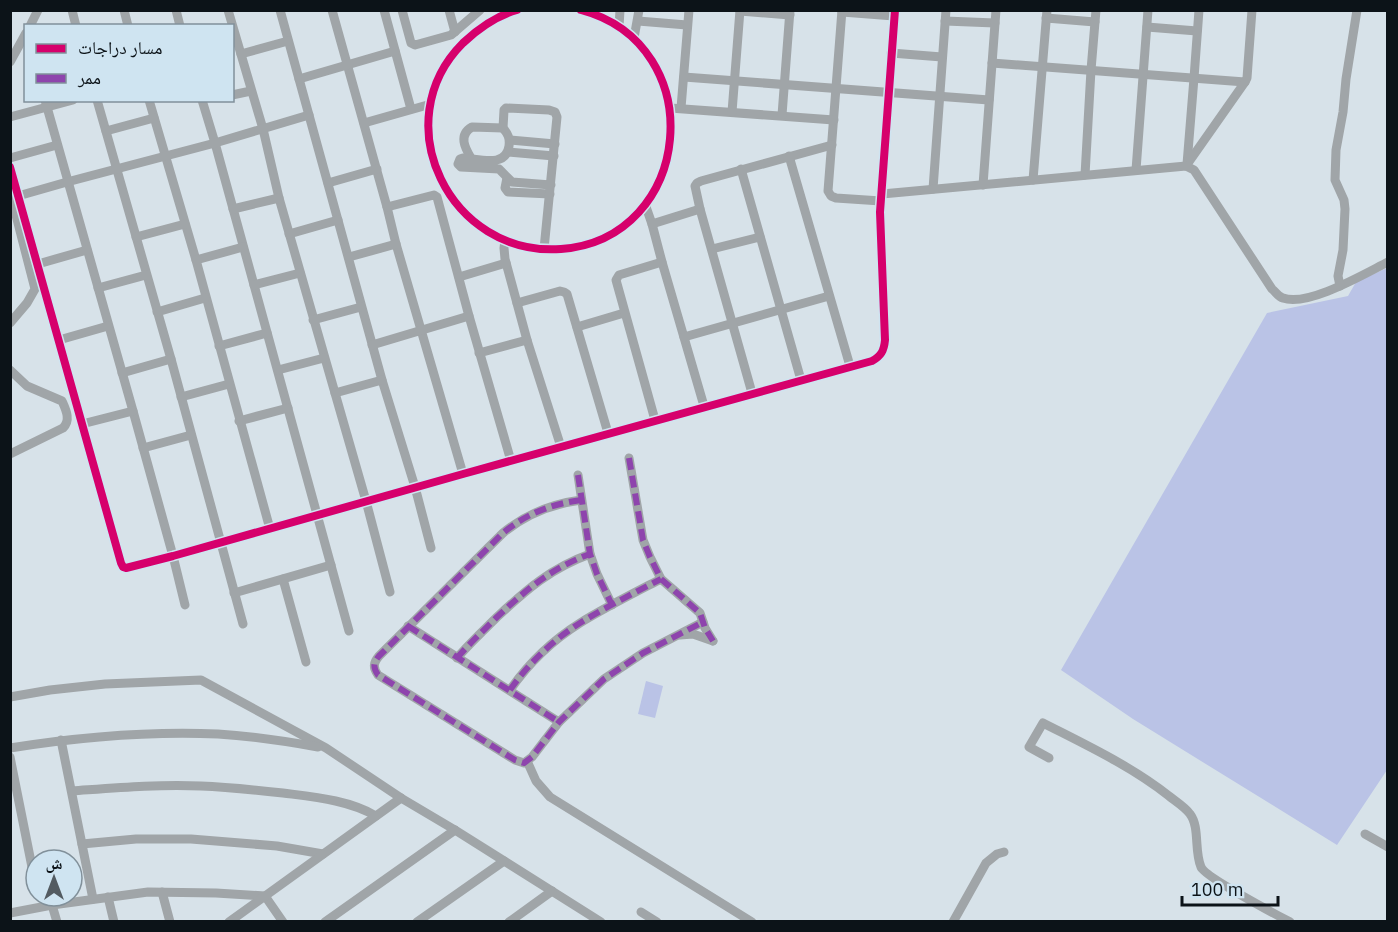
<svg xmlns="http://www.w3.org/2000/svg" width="1398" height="932" viewBox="0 0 1398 932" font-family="'IBM Plex Sans','Noto Naskh Arabic',sans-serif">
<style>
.garden{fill:#bac3e6}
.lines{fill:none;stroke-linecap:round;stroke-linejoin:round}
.minor{stroke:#a0a5a8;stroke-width:9}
.quiet{stroke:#8e44ad;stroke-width:6;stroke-dasharray:12 6;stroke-linecap:butt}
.cycleway-casing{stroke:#cfe4f1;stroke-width:11}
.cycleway{stroke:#d6006c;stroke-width:8}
</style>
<rect width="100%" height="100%" fill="#d7e2e9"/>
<g class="garden">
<path d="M 1387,268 L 1387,770 L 1337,845 L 1133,719 L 1061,670 L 1267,313 L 1348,296 L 1356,282 Z"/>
<path d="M 646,681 L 663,686 L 655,718 L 638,714 Z"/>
</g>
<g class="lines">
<g class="minor">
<path d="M 72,10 L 76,26"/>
<path d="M 124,10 L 128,26"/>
<path d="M 176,10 L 180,26"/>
<path d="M 228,10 L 263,129 L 279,198 L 366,501 L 390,592"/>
<path d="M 280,10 L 382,380 L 415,487 L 431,548"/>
<path d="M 332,10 L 387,207 L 396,244 L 463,474"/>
<path d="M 384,10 L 411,109"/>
<path d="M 402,10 L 411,43 L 415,45 L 451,35 L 480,10"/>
<path d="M 449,10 L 455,32"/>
<path d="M 517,10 C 496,16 479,28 463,43 C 384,122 450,257 561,249 C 694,239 712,45 581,10"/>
<path d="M 842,10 L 828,191 L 831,196 L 836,198 L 881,201"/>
<path d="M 740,11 L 790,15"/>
<path d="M 842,12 L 894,16"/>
<path d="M 1046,18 L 1095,22"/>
<path d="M 638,21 L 687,25"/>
<path d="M 945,21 L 995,23"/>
<path d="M 30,26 L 38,10"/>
<path d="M 619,27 L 620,10"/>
<path d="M 1147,27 L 1197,31"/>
<path d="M 634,38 L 639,10"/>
<path d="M 891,53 L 942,57"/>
<path d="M 241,54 L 288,41"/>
<path d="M 10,62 L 26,33"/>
<path d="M 992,63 L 1245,82"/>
<path d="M 684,77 L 989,100"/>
<path d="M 299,79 L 395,51"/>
<path d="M 232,95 L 251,91"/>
<path d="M 45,100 L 133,411 L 173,556 L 185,605"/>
<path d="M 97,100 L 171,359 L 243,624"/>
<path d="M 149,100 L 196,260 L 270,529"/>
<path d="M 202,100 L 215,143 L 349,631"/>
<path d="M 670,108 L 834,120"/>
<path d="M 681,108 L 689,10"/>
<path d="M 732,112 L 740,10"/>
<path d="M 782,115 L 790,10"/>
<path d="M 10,117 L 73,100"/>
<path d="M 364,123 L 431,104"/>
<path d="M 106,131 L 154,118"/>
<path d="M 510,140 L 555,144"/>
<path d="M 508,152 L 554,156"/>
<path d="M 789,156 L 850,366"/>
<path d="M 10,158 L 57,145"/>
<path d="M 471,158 C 465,148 458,135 472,127 L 503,128"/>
<path d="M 1187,164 L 1194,78 L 1199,10"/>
<path d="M 1186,166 L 1245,82 L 1247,78 L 1252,10"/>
<path d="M 10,167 L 121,563 L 123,567 L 126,568 L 173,556 L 463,474 L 872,361 C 881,356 884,351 885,340 L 880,212 L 895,10"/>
<path d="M 741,169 L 801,380"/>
<path d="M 1136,170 L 1148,10"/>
<path d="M 1085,175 L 1091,70 L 1096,10"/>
<path d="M 507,178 L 505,188 L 508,192 L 550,194"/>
<path d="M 1033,180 L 1047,10"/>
<path d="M 328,183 L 377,169"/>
<path d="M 983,185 L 996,10"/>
<path d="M 933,189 L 946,10"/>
<path d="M 10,192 L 35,289 L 27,303 L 10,323"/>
<path d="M 882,194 L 1186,166 L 1194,170 L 1272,289 C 1276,292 1278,297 1283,298 C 1308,307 1364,274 1388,262"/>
<path d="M 18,196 L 67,182 L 215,143 L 309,115"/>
<path d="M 645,204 L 652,224 L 662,262 L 704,406"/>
<path d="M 387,207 L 430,196 L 434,195 L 437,197 L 469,316 L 511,461"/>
<path d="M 233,209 L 279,198"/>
<path d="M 652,224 L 700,209"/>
<path d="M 289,234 L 338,220"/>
<path d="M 136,237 L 185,224"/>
<path d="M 505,240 L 504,248 L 505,259 L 527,340 L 561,447"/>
<path d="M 544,249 L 557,117 L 555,112 L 549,110 L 506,108 L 504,110 L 503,128 C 508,134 510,138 509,146 C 506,168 480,159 463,158 L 460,159 L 458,164 L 461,167 L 499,169 L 512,182 L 551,185"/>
<path d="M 712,249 L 760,237"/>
<path d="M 349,257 L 396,244"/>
<path d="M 196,260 L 243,247"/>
<path d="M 38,264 L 87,250"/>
<path d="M 459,277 L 506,263"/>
<path d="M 254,285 L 300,273"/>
<path d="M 1340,286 L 1338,276 L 1343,250 L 1345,209 L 1344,200 L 1335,180 L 1336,150 L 1343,112 L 1346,79 L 1357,10"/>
<path d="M 98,288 L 146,275"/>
<path d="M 517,303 L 560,291 L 564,292 L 567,294 L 608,433"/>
<path d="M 157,312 L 205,298"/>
<path d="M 313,320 L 361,307"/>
<path d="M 577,327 L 624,313"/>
<path d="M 684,337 L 829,296"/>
<path d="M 59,340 L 108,326"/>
<path d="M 372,345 L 469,316"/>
<path d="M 219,346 L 267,333"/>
<path d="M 479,353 L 527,340"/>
<path d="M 10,370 L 27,386 L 62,401 C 66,410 71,420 63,428 L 10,454"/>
<path d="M 278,370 L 324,358"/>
<path d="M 122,373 L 171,359"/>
<path d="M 335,393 L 382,380"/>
<path d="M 752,393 L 700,209 L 695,186 L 697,183 L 701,181 L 832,145"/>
<path d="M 181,397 L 229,384"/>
<path d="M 655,420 L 616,280 L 619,275 L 662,262"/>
<path d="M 239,421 L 288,408"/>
<path d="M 82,424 L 133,411"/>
<path d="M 143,448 L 191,435"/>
<path d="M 629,458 L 643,540 L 650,557 L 661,579 L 700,613 L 705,628 L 713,641"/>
<path d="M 578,475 L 590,554 L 597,574 L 612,605"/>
<path d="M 581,500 C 551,504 526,514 503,533 L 379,656 C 373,663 373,668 378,675 L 515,760 L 524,763 L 532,757 L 559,722 L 604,679 L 643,653 L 703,622"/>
<path d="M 283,579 L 306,662"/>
<path d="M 234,593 L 331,565"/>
<path d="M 408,626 L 559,722"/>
<path d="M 680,635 L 693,634 L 713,641"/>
<path d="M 457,658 C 469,644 483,631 497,617 C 526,590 551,568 590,554"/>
<path d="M 510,690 C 528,664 553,640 580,623 C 606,607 634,593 661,579"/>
<path d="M 10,697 L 50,690 L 105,684 L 201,680 L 326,748 L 401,798 L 455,830 L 601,922"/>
<path d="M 61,740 L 93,899"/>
<path d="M 10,748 C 79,737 148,731 218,734 C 251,736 285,741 318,747"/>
<path d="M 10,757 L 36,887"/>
<path d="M 1049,758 L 1029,747 L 1043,723 C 1086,745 1131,766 1169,796 C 1175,801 1185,807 1190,814 C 1200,827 1194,851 1201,867 C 1205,877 1275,914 1290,922"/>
<path d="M 527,761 L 536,781 L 550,797 L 752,922"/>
<path d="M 72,791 C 114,788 158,784 201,786 C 228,787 256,790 283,793 C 314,797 349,800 376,816"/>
<path d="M 1365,834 L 1388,847"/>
<path d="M 82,844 L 136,839 L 191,839 L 277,846 L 323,854"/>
<path d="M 162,892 L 170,922"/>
<path d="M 108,897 L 114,922"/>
<path d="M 52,905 L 57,922"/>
<path d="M 641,912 L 657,922"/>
<path d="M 10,913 L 52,905 L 148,892 L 216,893 L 265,896 L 283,922"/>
<path d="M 229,922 L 401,798"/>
<path d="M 325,922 L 455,830"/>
<path d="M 417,922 L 504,861"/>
<path d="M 509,922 L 552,891"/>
<path d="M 953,922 L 986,863 L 997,854 L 1004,852"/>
</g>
<g class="quiet">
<path d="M 629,458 L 643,540 L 650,557 L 661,579 L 700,613 L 705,628 L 713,641"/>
<path d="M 578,475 L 590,554 L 597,574 L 612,605"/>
<path d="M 581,500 C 551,504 526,514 503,533 L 379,656 C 373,663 373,668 378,675 L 515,760 L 524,763 L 532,757 L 559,722 L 604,679 L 643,653 L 703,622"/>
<path d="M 408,626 L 559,722"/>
<path d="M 457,658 C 469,644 483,631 497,617 C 526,590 551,568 590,554"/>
<path d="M 510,690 C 528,664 553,640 580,623 C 606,607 634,593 661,579"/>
</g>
<defs>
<g id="cycleway">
<path d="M 517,10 C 496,16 479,28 463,43 C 384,122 450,257 561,249 C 694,239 712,45 581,10"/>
<path d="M 10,167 L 121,563 L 123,567 L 126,568 L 173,556 L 463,474 L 872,361 C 881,356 884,351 885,340 L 880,212 L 895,10"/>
</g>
</defs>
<use href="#cycleway" class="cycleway-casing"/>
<use href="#cycleway" class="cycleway"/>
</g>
<rect width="1398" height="932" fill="none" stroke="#0c1318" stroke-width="24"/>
<rect x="24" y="24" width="210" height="78" fill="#cfe4f1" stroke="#81909a" stroke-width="1.5"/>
<rect x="36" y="44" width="30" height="9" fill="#d6006c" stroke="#81909a" stroke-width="1.5"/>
<text x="78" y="54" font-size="18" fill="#0c1318">مسار دراجات</text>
<rect x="36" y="74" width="30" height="9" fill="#8e44ad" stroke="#81909a" stroke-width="1.5"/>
<text x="78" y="84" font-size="18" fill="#0c1318">ممر</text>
<g transform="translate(54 878)"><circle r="28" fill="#cfe4f1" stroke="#81909a" stroke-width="1.5"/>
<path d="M0-4.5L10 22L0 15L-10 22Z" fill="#535b61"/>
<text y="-9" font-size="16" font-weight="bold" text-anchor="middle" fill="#0c1318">ش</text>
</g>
<path d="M1182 896v9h96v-9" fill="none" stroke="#0c1318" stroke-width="3"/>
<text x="1191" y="896" font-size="18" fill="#0c1318" stroke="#cfe4f1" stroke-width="4.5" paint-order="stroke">100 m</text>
</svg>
